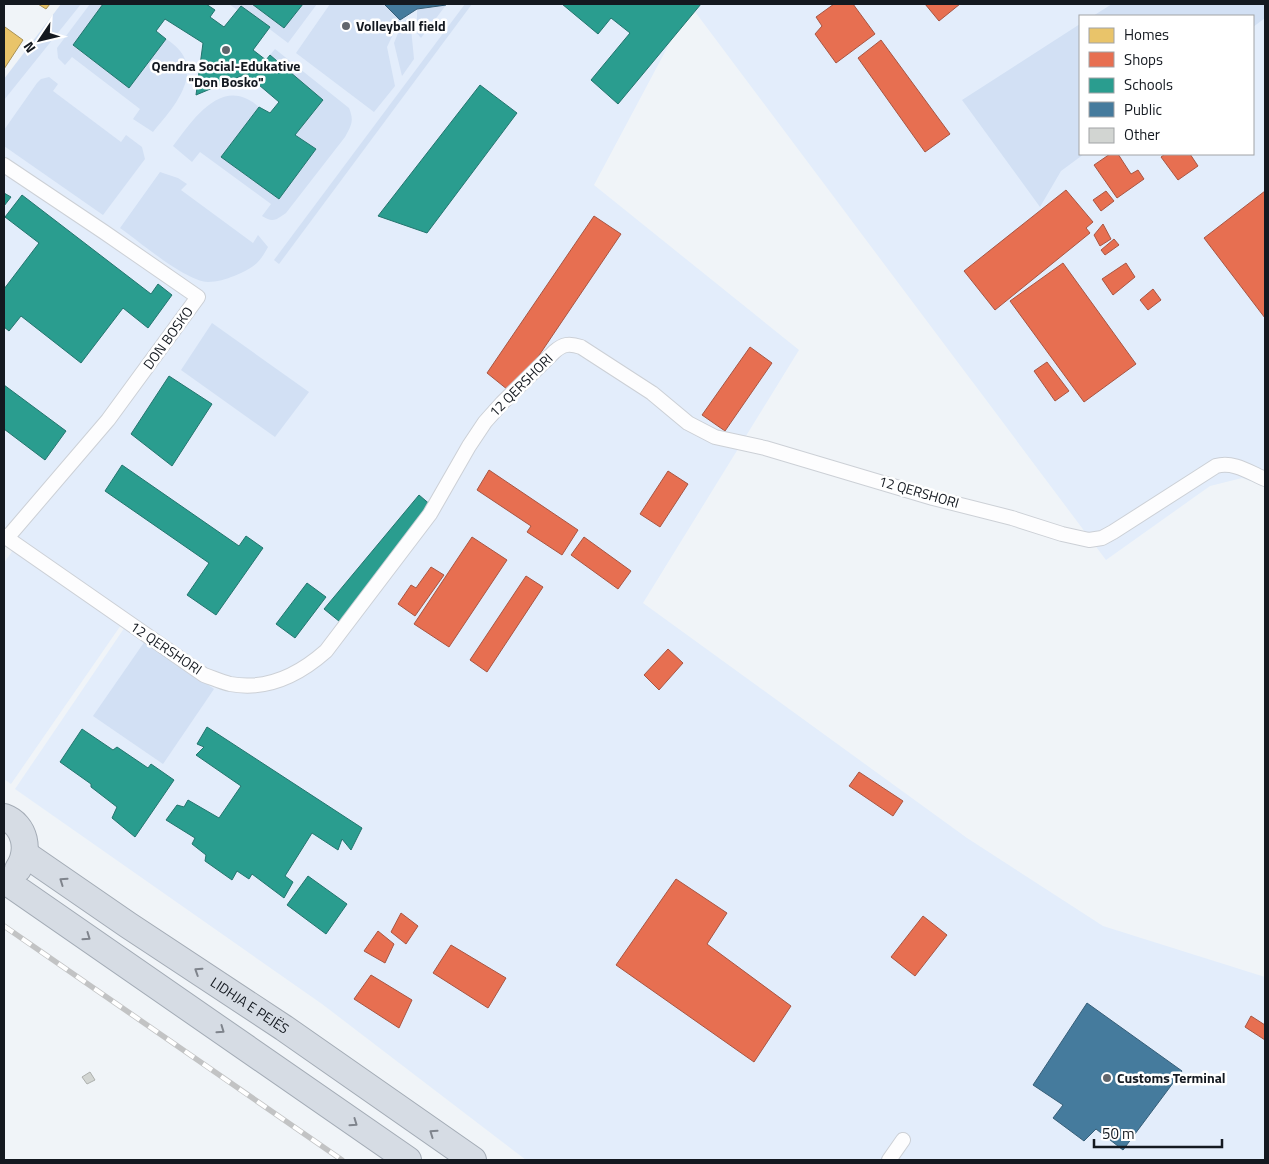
<svg xmlns="http://www.w3.org/2000/svg" width="1269" height="1164" viewBox="0 0 1269 1164" font-family="'Titillium Web',sans-serif">
<style>
.built{fill:#e3edfb;fill-rule:evenodd}
.green{fill:#d2e0f4}
.homes{fill:#e9c46a;stroke:#a99154}
.shops{fill:#e76f51;stroke:#a85542}
.schools{fill:#2a9d8f;stroke:#23756e}
.public{fill:#457b9d;stroke:#365e78}
.building{fill:#d2d5d2;stroke:#adb0ae}
.lines{fill:none;stroke-linecap:round;stroke-linejoin:round}
.street-casing{stroke:#ccd0d6;stroke-width:16}
.highway-casing{stroke:#a3abb5;stroke-width:28}
.street{stroke:#fdfdfe;stroke-width:14}
.highway{stroke:#d6dce4;stroke-width:26}
.rail-casing{stroke:#c2c3c4;stroke-width:5.5}
.rail{stroke:#fff;stroke-width:4;stroke-dasharray:11;stroke-linecap:butt}
.oneway{stroke:#7f848c}
.poi-dot{fill:#61666c;stroke:#fff;stroke-width:2}
.labels{text-anchor:middle;stroke-width:5;stroke-linejoin:round;paint-order:stroke}
.poi-label{font-size:14px;font-weight:bold;fill:#141920;stroke:#fff;text-anchor:start}
.street-label{font-size:14px;fill:#141920;stroke:#fff}
</style>
<rect width="100%" height="100%" fill="#f0f4f8"/>
<g class="built">
<path d="M 69,4 L 1265,4 L 1265,486 L 1242,478 L 1210,486 L 1106,560 L 690,5 L 594,185 L 799,350 L 643,603 L 967,838 L 1103,926 L 1265,977 L 1265,1160 L 526,1160 L 322,1004 L 15,789 L 127,624 L 4,538 L 4,92 ZM 1080,16 L 1253,16 L 1253,154 L 1080,154 Z"/>
<path d="M 13,550 L 121,625 L 11,784 L 4,779 L 4,563 Z"/>
</g>
<g class="green">
<path d="M 61,4 L 81,4 L 4,100 L 4,79 Z"/>
<path d="M 90,4 L 103,4 L 73,46 L 129,88 L 166,39 C 210,66 176,105 153,132 L 133,119 L 140,109 L 72,57 L 65,65 L 58,58 L 57,48 Z"/>
<path d="M 229,4 L 317,4 L 288,43 L 243,9 L 240,12 Z"/>
<path d="M 330,4 L 384,4 L 400,20 L 387,47 L 395,86 L 374,112 L 296,53 Z"/>
<path d="M 465,4 L 472,4 L 279,264 L 274,260 Z"/>
<path d="M 1112,4 L 1265,4 L 1265,18 L 1253,27 L 1253,16 L 1093,16 Z"/>
<path d="M 446,5 L 421,38 L 417,33 L 417,9 Z"/>
<path d="M 410,18 L 414,59 L 402,76 L 394,43 L 403,21 Z"/>
<path d="M 1080,24 L 1080,154 L 1084,154 L 1061,171 L 1040,207 L 962,100 Z"/>
<path d="M 275,49 L 349,108 C 354,120 352,125 345,137 L 286,213 C 276,220 273,223 262,216 L 271,204 L 200,152 L 192,162 L 173,146 C 193,119 223,74 259,107 L 221,157 L 279,199 L 316,149 L 295,135 L 323,101 L 270,55 Z"/>
<path d="M 49,77 L 58,84 L 53,91 L 121,142 L 126,135 L 142,147 L 145,159 L 103,215 L 4,146 L 4,130 L 37,83 L 41,79 Z"/>
<path d="M 160,172 L 178,178 L 187,184 L 181,190 L 253,243 L 258,235 L 268,247 C 259,264 253,268 234,276 C 227,279 216,282 208,282 C 185,281 140,242 120,228 Z"/>
<path d="M 212,323 L 309,392 L 275,437 L 181,370 Z"/>
<path d="M 145,641 L 214,689 L 163,764 L 93,716 Z"/>
</g>
<g class="homes">
<path d="M 38,4 L 50,4 L 46,9 Z"/>
<path d="M 5,27 L 23,40 L 4,69 L 4,28 Z"/>
</g>
<g class="shops">
<path d="M 834,4 L 853,4 L 875,34 L 836,63 L 815,34 L 822,26 L 816,17 Z"/>
<path d="M 925,4 L 960,4 L 939,21 Z"/>
<path d="M 881,40 L 950,134 L 925,152 L 858,58 Z"/>
<path d="M 1110,154 L 1118,154 L 1131,174 L 1138,170 L 1144,179 L 1117,198 L 1094,165 Z"/>
<path d="M 1165,154 L 1190,154 L 1198,166 L 1178,180 L 1161,157 Z"/>
<path d="M 1066,190 L 1093,222 L 1086,228 L 1090,233 L 995,310 L 964,271 Z"/>
<path d="M 1106,191 L 1114,201 L 1101,211 L 1093,200 Z"/>
<path d="M 1265,191 L 1265,318 L 1204,238 Z"/>
<path d="M 594,216 L 621,234 L 513,394 L 487,373 Z"/>
<path d="M 1103,224 L 1111,239 L 1100,246 L 1094,235 Z"/>
<path d="M 1114,239 L 1119,245 L 1105,255 L 1101,250 Z"/>
<path d="M 1063,263 L 1136,364 L 1084,402 L 1010,301 Z"/>
<path d="M 1126,263 L 1135,277 L 1113,295 L 1102,279 Z"/>
<path d="M 1153,289 L 1161,300 L 1148,310 L 1140,300 Z"/>
<path d="M 750,347 L 772,363 L 725,431 L 702,415 Z"/>
<path d="M 1047,362 L 1069,391 L 1055,401 L 1034,371 Z"/>
<path d="M 489,470 L 578,530 L 562,555 L 527,532 L 531,526 L 477,490 Z"/>
<path d="M 668,471 L 688,484 L 660,527 L 640,514 Z"/>
<path d="M 472,537 L 507,560 L 449,647 L 414,624 Z"/>
<path d="M 584,537 L 631,571 L 618,589 L 571,555 Z"/>
<path d="M 431,567 L 444,575 L 415,616 L 398,604 L 411,585 L 416,588 Z"/>
<path d="M 526,576 L 543,587 L 487,672 L 470,660 Z"/>
<path d="M 668,649 L 683,663 L 659,690 L 644,675 Z"/>
<path d="M 859,772 L 903,801 L 893,816 L 849,786 Z"/>
<path d="M 676,879 L 727,913 L 707,944 L 791,1006 L 754,1062 L 616,965 Z"/>
<path d="M 401,913 L 418,926 L 406,944 L 391,932 Z"/>
<path d="M 923,916 L 947,935 L 915,976 L 891,957 Z"/>
<path d="M 378,931 L 394,944 L 385,963 L 364,951 Z"/>
<path d="M 451,945 L 506,978 L 488,1008 L 433,973 Z"/>
<path d="M 371,975 L 412,1000 L 399,1028 L 354,999 Z"/>
<path d="M 1251,1016 L 1265,1025 L 1265,1040 L 1245,1027 Z"/>
</g>
<g class="schools">
<path d="M 103,4 L 206,4 L 215,10 L 210,17 L 224,27 L 241,6 L 270,27 L 253,50 L 266,60 L 270,55 L 323,100 L 295,135 L 316,149 L 279,199 L 221,157 L 259,107 L 270,113 L 279,102 L 246,74 L 196,95 L 203,43 L 165,19 L 156,31 L 166,39 L 129,88 L 73,45 Z"/>
<path d="M 252,4 L 303,4 L 284,28 Z"/>
<path d="M 562,4 L 701,4 L 618,104 L 591,80 L 630,33 L 611,18 L 598,34 Z"/>
<path d="M 480,85 L 517,113 L 427,233 L 378,216 Z"/>
<path d="M 4,193 L 11,197 L 4,206 Z"/>
<path d="M 22,195 L 151,294 L 158,284 L 172,295 L 148,328 L 123,308 L 81,363 L 21,316 L 9,331 L 4,327 L 4,289 L 39,243 L 5,217 Z"/>
<path d="M 169,376 L 212,404 L 172,466 L 131,434 Z"/>
<path d="M 4,385 L 66,431 L 45,460 L 4,429 Z"/>
<path d="M 122,465 L 239,546 L 246,536 L 263,548 L 216,615 L 187,595 L 209,563 L 105,491 Z"/>
<path d="M 419,495 L 439,512 L 345,626 L 324,609 Z"/>
<path d="M 307,583 L 326,597 L 295,638 L 276,624 Z"/>
<path d="M 207,727 L 362,828 L 351,850 L 342,839 L 338,850 L 312,833 L 285,876 L 293,882 L 284,898 L 252,874 L 249,879 L 237,871 L 232,880 L 205,861 L 206,855 L 192,844 L 195,838 L 166,820 L 177,805 L 184,807 L 188,800 L 219,818 L 241,786 L 196,755 L 204,747 L 197,744 Z"/>
<path d="M 82,729 L 113,750 L 117,747 L 148,768 L 151,764 L 174,780 L 135,837 L 112,818 L 117,807 L 91,787 L 91,784 L 60,762 Z"/>
<path d="M 308,876 L 347,904 L 326,934 L 287,905 Z"/>
</g>
<g class="public">
<path d="M 384,4 L 446,4 L 446,5 L 417,9 L 400,20 Z"/>
<path d="M 1087,1003 L 1182,1071 L 1123,1150 L 1096,1129 L 1084,1141 L 1053,1118 L 1063,1105 L 1033,1085 Z"/>
</g>
<path class="building" d="M 90,1072 L 95,1080 L 87,1084 L 82,1077 Z"/>
<g class="lines">
<defs>
<g id="street">
<path d="M 4,165 L 104,232 L 198,297 L 108,420 L 7,538"/>
<path d="M 4,536 L 204,675 C 213,678 221,682 230,684 C 267,691 300,674 326,651 L 430,514 L 469,446 L 485,422 L 502,403 L 554,352 C 563,344 569,343 581,347 L 652,393 L 688,423 L 715,437 L 765,448 L 933,498 L 1012,518 L 1062,534 L 1089,540 L 1102,538 L 1113,532 L 1216,466 C 1233,461 1249,472 1265,479"/>
<path d="M 889,1160 L 903,1140"/>
</g>
<g id="highway">
<path d="M 4,817 C 26,825 30,851 18,869"/>
<path id="s1" d="M 25,854 L 128,925 L 284,1028 L 473,1160"/>
<path d="M 4,880 L 408,1160"/>
</g>
</defs>
<use href="#street" class="street-casing"/>
<use href="#highway" class="highway-casing"/>
<use href="#street" class="street"/>
<use href="#highway" class="highway"/>
<defs>
<path id="rail" d="M 4,926 L 342,1160"/>
</defs>
<use href="#rail" class="rail-casing"/>
<use href="#rail" class="rail"/>
</g>
<defs><path id="oneway-chevron" d="M-2-3.5L2.5 0L-2 3.5" fill="none" stroke-width="1.6" stroke-linecap="round" stroke-linejoin="round" transform="scale(1.25)"/></defs>
<g class="oneway">
<use href="#oneway-chevron" transform="translate(63 881) rotate(-145)"/>
<use href="#oneway-chevron" transform="translate(87 937) rotate(35)"/>
<use href="#oneway-chevron" transform="translate(198 971) rotate(-147)"/>
<use href="#oneway-chevron" transform="translate(221 1030) rotate(35)"/>
<use href="#oneway-chevron" transform="translate(354 1123) rotate(35)"/>
<use href="#oneway-chevron" transform="translate(433 1133) rotate(-145)"/>
</g>
<g class="poi-dot">
<circle cx="346" cy="26" r="5"/>
<circle cx="226" cy="50" r="5"/>
<circle cx="1107" cy="1078" r="5"/>
</g>
<g class="labels">
<g class="poi-label">
<text x="356" y="31">Volleyball field</text>
<text x="226" y="71" text-anchor="middle">Qendra Social-Edukative<tspan x="226" dy="16">"Don Bosko"</tspan></text>
<text x="1117" y="1083">Customs Terminal</text>
</g>
<g class="street-label">
<text transform="translate(168 338) rotate(-54)" y="5">DON BOSKO</text>
<text transform="translate(521 385) rotate(-45)" y="5">12 QERSHORI</text>
<text transform="translate(919 492) rotate(16)" y="5">12 QERSHORI</text>
<text transform="translate(166 648) rotate(34)" y="5">12 QERSHORI</text>
<text dy="5" stroke="none"><textPath href="#s1" startOffset="271">LIDHJA E PEJËS</textPath></text>
</g>
</g>
<rect width="1269" height="1164" fill="none" stroke="#141920" stroke-width="10"/>
<rect x="1079" y="15" width="175" height="140" fill="#ffffff" stroke="#a1a3a6"/>
<rect x="1089" y="28" width="25" height="15" fill="#e9c46a" stroke="#a1a3a6"/>
<text x="1124" y="40" font-size="15" fill="#141920">Homes</text>
<rect x="1089" y="52" width="25" height="15" fill="#e76f51" stroke="#a1a3a6"/>
<text x="1124" y="65" font-size="15" fill="#141920">Shops</text>
<rect x="1089" y="78" width="25" height="15" fill="#2a9d8f" stroke="#a1a3a6"/>
<text x="1124" y="90" font-size="15" fill="#141920">Schools</text>
<rect x="1089" y="102" width="25" height="15" fill="#457b9d" stroke="#a1a3a6"/>
<text x="1124" y="115" font-size="15" fill="#141920">Public</text>
<rect x="1089" y="128" width="25" height="15" fill="#d2d5d2" stroke="#a1a3a6"/>
<text x="1124" y="140" font-size="15" fill="#141920">Other</text>
<g transform="translate(40 40) rotate(235)" stroke="#ffffff" stroke-width="4" paint-order="stroke">
<path d="M0-4L9 19L0 12L-9 19Z" fill="#141920"/>
<text y="-8" font-size="14" font-weight="bold" text-anchor="middle" fill="#141920">N</text>
</g>
<path d="M1094 1139v8h128v-8" fill="none" stroke="#141920" stroke-width="2.5"/>
<text x="1102" y="1139" font-size="15" fill="#141920" stroke="#ffffff" stroke-width="4" paint-order="stroke">50 m</text>
</svg>
